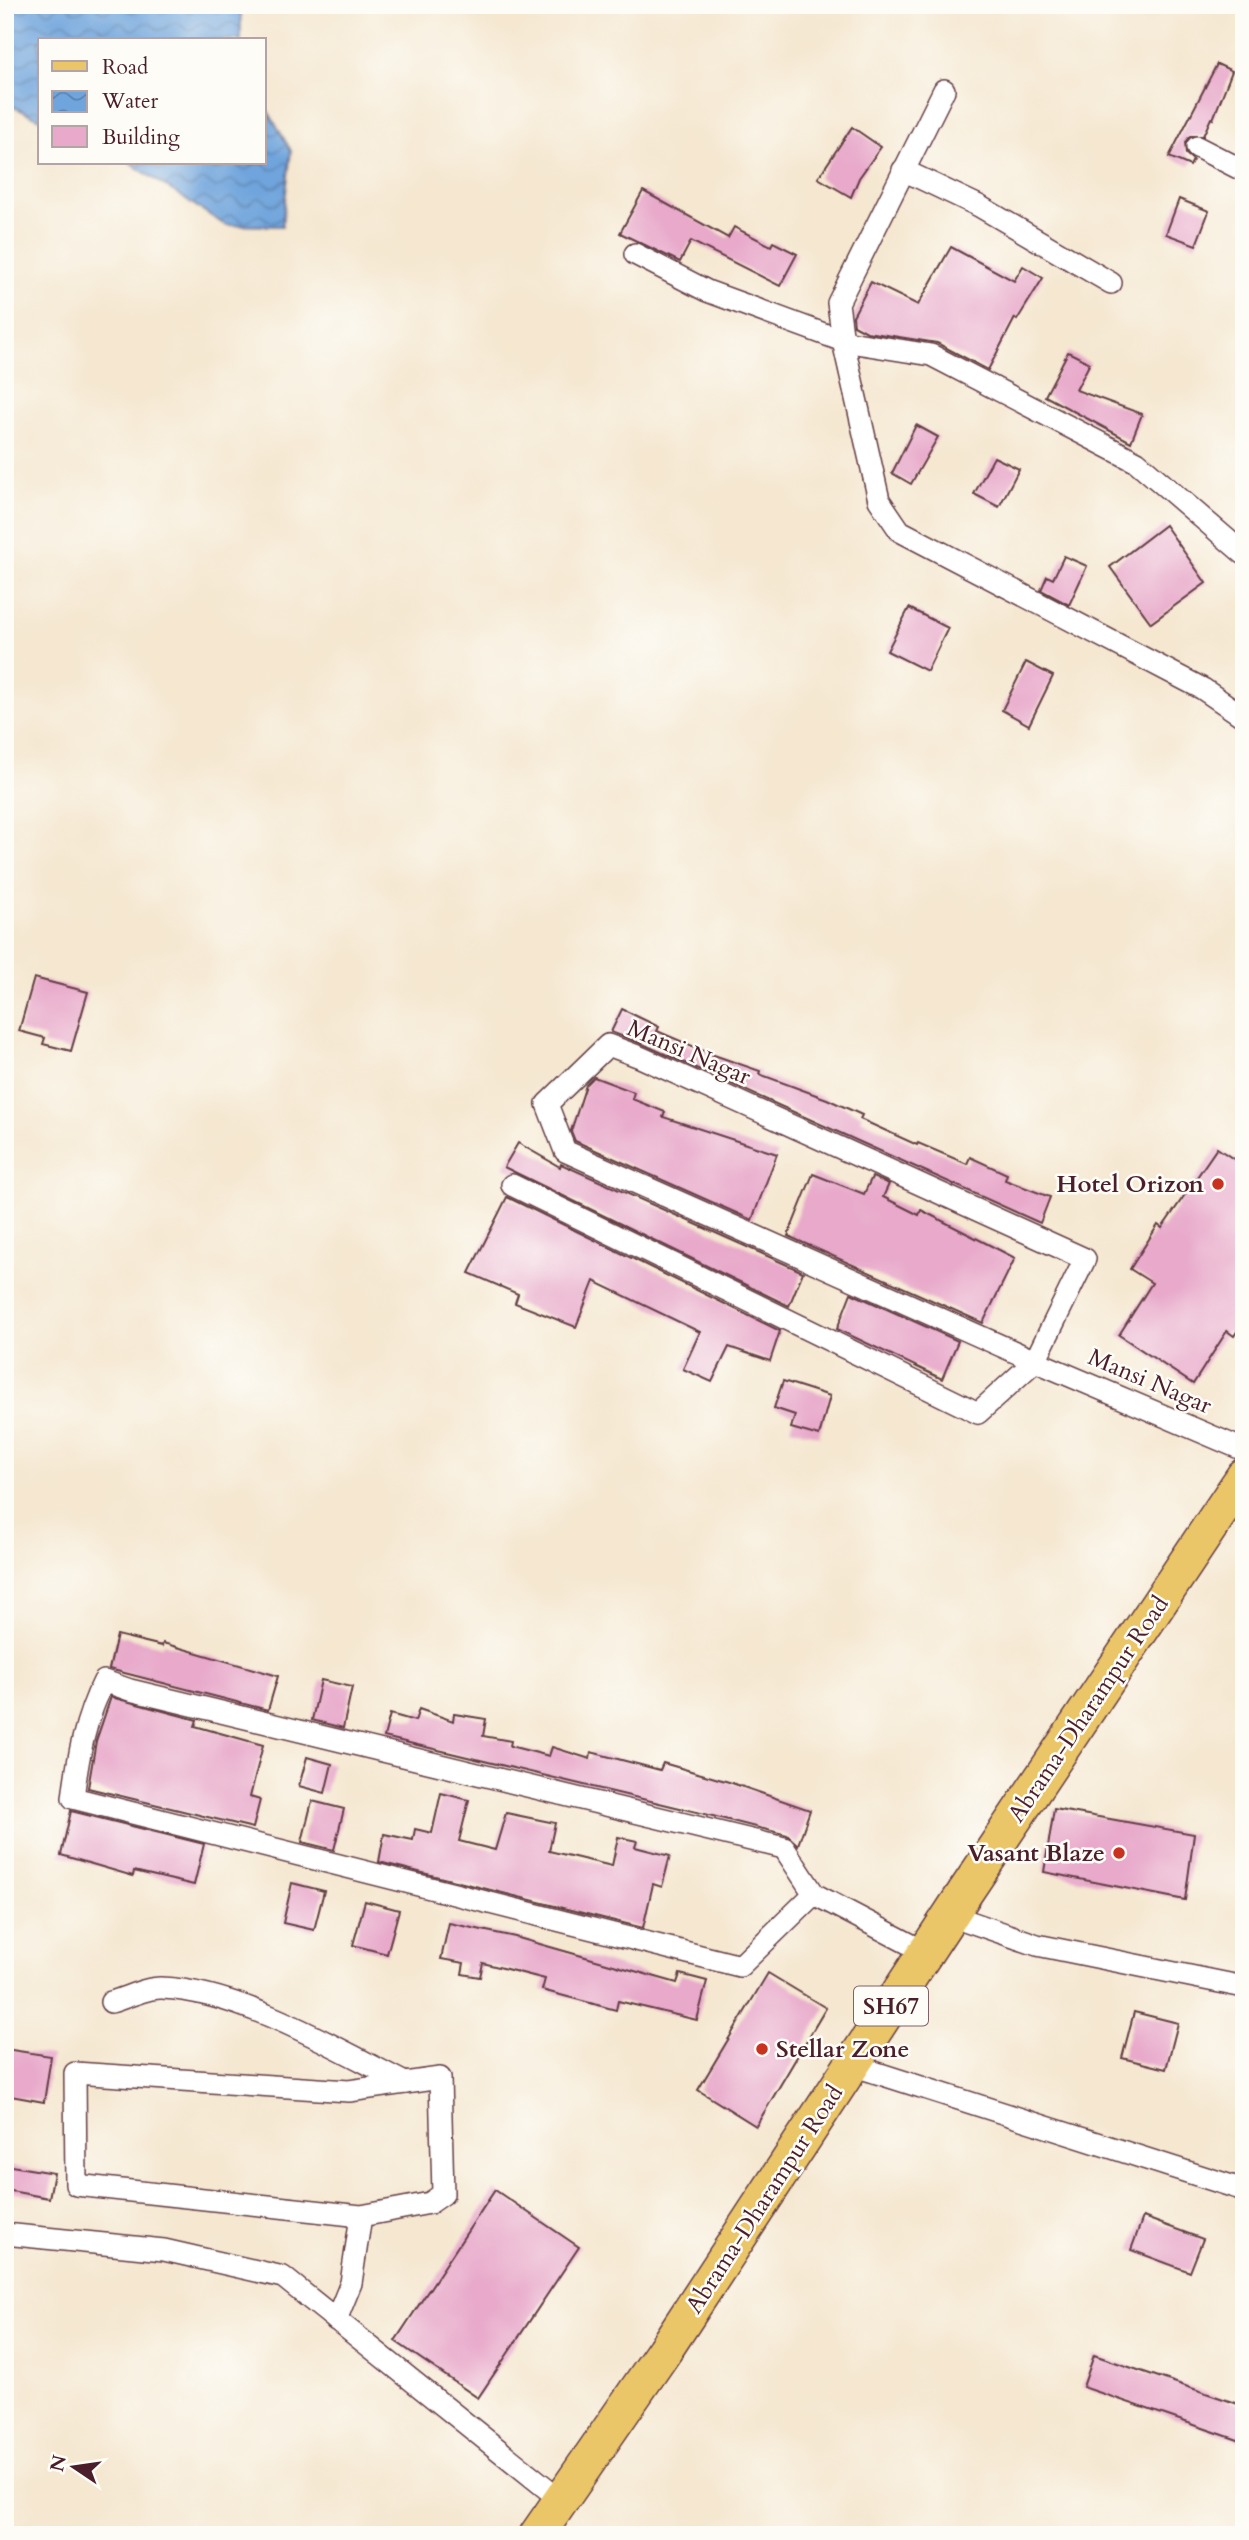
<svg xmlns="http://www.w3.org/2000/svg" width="1249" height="2540" viewBox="0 0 1249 2540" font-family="Cardo,serif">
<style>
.water{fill:url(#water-waves);stroke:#5c6284;stroke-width:2}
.building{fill:#e8a9ca}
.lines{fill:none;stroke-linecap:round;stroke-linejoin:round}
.minor-casing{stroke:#643d44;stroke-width:24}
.primary-casing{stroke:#643d44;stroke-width:38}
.minor{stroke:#fff;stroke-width:21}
.primary{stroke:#ebc669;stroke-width:35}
.poi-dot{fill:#c8321e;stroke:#fdfcf7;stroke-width:2.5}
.labels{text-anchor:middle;stroke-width:5;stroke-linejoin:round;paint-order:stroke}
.shield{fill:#fdfcf7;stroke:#806168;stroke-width:2}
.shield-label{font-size:23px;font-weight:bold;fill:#4a1f2b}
.street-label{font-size:24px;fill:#4a1f2b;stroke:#fdfcf7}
.poi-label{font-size:24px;font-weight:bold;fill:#4a1f2b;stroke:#fdfcf7;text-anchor:end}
</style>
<defs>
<pattern id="water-waves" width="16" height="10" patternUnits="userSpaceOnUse" patternTransform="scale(1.75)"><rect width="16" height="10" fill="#6fa4dc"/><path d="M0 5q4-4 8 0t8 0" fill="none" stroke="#5d85b3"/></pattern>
</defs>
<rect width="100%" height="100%" fill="#fdfcf7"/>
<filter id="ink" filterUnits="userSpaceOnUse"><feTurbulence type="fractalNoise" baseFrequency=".0143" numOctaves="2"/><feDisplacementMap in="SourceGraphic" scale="14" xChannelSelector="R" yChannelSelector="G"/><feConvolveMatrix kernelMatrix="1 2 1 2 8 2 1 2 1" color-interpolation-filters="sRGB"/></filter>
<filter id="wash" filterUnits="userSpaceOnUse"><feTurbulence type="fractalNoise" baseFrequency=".00686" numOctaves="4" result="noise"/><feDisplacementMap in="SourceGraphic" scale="28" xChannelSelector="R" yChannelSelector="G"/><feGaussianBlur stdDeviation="1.57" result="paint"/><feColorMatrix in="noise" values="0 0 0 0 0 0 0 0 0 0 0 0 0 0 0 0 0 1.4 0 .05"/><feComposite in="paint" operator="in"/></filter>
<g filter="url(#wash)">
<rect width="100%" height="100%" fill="#f5e7d0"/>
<g class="water">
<path d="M 5,5 L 241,5 L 241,40 L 40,40 L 40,119 L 5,103 Z"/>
<path d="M 264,104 L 291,151 L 282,226 L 225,225 L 130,163 L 264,163 Z"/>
</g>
<g id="blocks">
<g class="building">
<path d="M 1217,64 L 1232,71 L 1213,119 L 1211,118 L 1203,136 L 1190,136 L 1185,142 L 1186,154 L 1193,160 L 1190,166 L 1169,157 Z"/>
<path d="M 852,127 L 881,147 L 859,178 L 851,197 L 818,178 Z"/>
<path d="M 643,191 L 728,238 L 734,227 L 771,246 L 773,242 L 797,254 L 780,286 L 691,241 L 680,262 L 620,233 Z"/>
<path d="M 1179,199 L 1209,211 L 1196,245 L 1166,234 Z"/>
<path d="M 951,247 L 1014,281 L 1023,266 L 1043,278 L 1017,320 L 1015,318 L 988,370 L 937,343 L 867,332 L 854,325 L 853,316 L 871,282 L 918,305 Z"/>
<path d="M 1068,352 L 1090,363 L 1076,390 L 1142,414 L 1131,442 L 1045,396 Z"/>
<path d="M 916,425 L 938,437 L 911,484 L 892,473 Z"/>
<path d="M 994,457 L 1019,469 L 999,507 L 974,494 Z"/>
<path d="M 1165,525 L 1206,583 L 1151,623 L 1110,567 Z"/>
<path d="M 1064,556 L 1087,566 L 1069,605 L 1041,590 L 1047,576 L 1053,579 Z"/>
<path d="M 909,608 L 948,628 L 927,671 L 887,651 Z"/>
<path d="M 1026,662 L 1053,676 L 1029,725 L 1002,710 Z"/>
<path d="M 34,978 L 88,992 L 71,1051 L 43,1044 L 45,1038 L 19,1031 Z"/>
<path d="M 622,1009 L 659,1027 L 657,1031 L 711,1054 L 760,1071 L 759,1074 L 827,1099 L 862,1115 L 860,1119 L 917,1145 L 918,1143 L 967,1164 L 970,1157 L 1007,1174 L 1005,1180 L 1050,1197 L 1040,1223 L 645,1045 L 611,1032 Z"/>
<path d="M 594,1077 L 634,1092 L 632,1099 L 665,1112 L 663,1117 L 777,1154 L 752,1220 L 575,1141 L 571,1131 L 586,1085 Z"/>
<path d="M 518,1143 L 560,1167 L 561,1164 L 803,1272 L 789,1306 L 504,1167 Z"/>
<path d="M 1217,1148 L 1244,1166 L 1244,1321 L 1234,1336 L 1227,1331 L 1193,1384 L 1119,1335 L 1152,1283 L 1130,1269 L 1158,1225 L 1162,1228 Z"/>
<path d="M 813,1174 L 864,1194 L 872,1177 L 889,1184 L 883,1197 L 919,1215 L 921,1210 L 1015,1258 L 983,1323 L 788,1236 Z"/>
<path d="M 507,1197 L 780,1331 L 770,1361 L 729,1347 L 712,1382 L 683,1369 L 700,1332 L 594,1281 L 576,1327 L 515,1303 L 518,1294 L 469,1273 Z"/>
<path d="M 851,1293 L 958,1341 L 942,1379 L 837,1329 Z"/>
<path d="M 783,1381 L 830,1396 L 819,1436 L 791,1428 L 795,1415 L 774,1408 Z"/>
<path d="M 117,1635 L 162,1646 L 163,1643 L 278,1676 L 268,1710 L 109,1669 Z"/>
<path d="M 321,1680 L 352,1687 L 343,1728 L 312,1720 Z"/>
<path d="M 111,1697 L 197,1720 L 195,1726 L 263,1745 L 250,1797 L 260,1800 L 253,1828 L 88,1788 L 96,1741 Z"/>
<path d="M 419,1709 L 453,1721 L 454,1714 L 486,1719 L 483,1736 L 511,1741 L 510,1746 L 549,1756 L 552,1747 L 590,1759 L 591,1752 L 660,1770 L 663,1763 L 729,1782 L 810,1810 L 798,1845 L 787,1835 L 705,1814 L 384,1737 L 390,1714 L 415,1721 Z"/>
<path d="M 307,1757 L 332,1764 L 325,1793 L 299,1786 Z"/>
<path d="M 441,1793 L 469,1800 L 459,1841 L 495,1850 L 506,1813 L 555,1823 L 549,1851 L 612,1866 L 618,1837 L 637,1841 L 635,1847 L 670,1856 L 662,1887 L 653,1884 L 643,1928 L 379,1862 L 384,1834 L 413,1840 L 415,1829 L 432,1833 Z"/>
<path d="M 312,1801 L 344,1809 L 334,1850 L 302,1842 Z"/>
<path d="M 1054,1809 L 1194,1834 L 1185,1900 L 1044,1872 Z"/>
<path d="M 71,1811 L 204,1844 L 194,1885 L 134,1871 L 133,1876 L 61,1855 Z"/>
<path d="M 292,1883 L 324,1891 L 314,1930 L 283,1923 Z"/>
<path d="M 365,1901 L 399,1910 L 387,1954 L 353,1945 Z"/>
<path d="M 449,1923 L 515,1937 L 677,1983 L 680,1974 L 707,1981 L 697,2020 L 618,2001 L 616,2010 L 542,1990 L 545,1979 L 483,1963 L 480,1977 L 462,1974 L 464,1963 L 441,1959 Z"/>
<path d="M 768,1973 L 826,2008 L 756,2126 L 698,2090 Z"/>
<path d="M 1134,2012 L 1178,2023 L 1166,2069 L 1122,2058 Z"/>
<path d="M 5,2049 L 51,2056 L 44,2102 L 5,2095 Z"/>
<path d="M 5,2165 L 54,2173 L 49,2198 L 5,2190 Z"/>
<path d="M 495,2190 L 579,2247 L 478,2398 L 395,2341 Z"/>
<path d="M 1143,2217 L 1203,2239 L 1190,2272 L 1131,2250 Z"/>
<path d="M 1094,2355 L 1244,2406 L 1244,2442 L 1083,2387 Z"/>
</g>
</g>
</g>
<g filter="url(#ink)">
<use href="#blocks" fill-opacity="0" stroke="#643d44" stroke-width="2"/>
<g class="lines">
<defs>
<g id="minor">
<path d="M 944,90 L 838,303 L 843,341 L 879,500 L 900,531 L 1203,689 L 1244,717"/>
<path d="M 1197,147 L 1244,171"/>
<path d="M 903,170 L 979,206 L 1111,283"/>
<path d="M 635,254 L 707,291 L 843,341 L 931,355 L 1137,462 L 1244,554"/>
<path d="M 512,1185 L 978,1413 L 1035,1361 L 1085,1259 L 640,1057 L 608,1045 L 547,1104 L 565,1151 L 1035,1361 L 1244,1450"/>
<path d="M 814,1894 L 740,1966 L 73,1798 C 78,1756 85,1719 104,1681 L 130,1690 L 784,1848 L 814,1894 L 925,1952"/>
<path d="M 950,1915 L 1037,1945 L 1244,1987"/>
<path d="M 111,2002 C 126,1998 147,1987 162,1988 C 240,1991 336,2048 405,2083"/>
<path d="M 852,2065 L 1244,2190"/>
<path d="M 5,2234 L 164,2250 L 283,2277 L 561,2500"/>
<path d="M 336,2320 L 351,2283 L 361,2216 L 430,2203 L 443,2194 L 440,2078 L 349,2091 L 75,2073 L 76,2185 L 361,2216"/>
</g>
<path id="primary" d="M 537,2535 L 664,2351 L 964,1894 L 1244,1476"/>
</defs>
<use href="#minor" class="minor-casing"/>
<use href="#primary" class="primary-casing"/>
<use href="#minor" class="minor"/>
<use href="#primary" class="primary"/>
</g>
</g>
<g class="poi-dot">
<circle cx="1218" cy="1184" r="7"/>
<circle cx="1119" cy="1853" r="7"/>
<circle cx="762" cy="2049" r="7"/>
</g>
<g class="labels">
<rect class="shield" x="854" y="1986.5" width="74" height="39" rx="5"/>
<g class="shield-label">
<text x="891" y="2014">SH67</text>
</g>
<g class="street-label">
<text transform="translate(689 1052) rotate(23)" y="8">Mansi Nagar</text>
<text transform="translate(1150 1381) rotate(23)" y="8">Mansi Nagar</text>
<text transform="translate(1088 1709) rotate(-56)" y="8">Abrama-Dharampur Road</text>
<text transform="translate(764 2199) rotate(-57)" y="8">Abrama-Dharampur Road</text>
</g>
<g class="poi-label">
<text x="1204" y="1192">Hotel Orizon</text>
<text x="1105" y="1861">Vasant Blaze</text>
<text x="776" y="2057" text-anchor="start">Stellar Zone</text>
</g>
</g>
<rect width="1249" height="2540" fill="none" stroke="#fdfcf7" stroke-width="28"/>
<rect x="38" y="38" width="228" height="126" fill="#fdfcf7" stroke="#b5a4a5" stroke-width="2"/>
<rect x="52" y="61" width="35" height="10" fill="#ebc669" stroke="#b5a4a5" stroke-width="2"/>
<text x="102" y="74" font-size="21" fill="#4a1f2b">Road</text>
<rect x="52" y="91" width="35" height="21" fill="url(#water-waves)" stroke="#b5a4a5" stroke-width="2"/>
<text x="102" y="108" font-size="21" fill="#4a1f2b">Water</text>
<rect x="52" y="126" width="35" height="21" fill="#e8a9ca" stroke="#b5a4a5" stroke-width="2"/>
<text x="102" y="144" font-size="21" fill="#4a1f2b">Building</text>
<g transform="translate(74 2467) rotate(283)" stroke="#fdfcf7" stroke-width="5" paint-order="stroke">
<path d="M0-5L12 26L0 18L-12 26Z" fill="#4a1f2b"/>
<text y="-10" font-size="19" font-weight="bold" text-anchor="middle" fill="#4a1f2b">N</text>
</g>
</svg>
